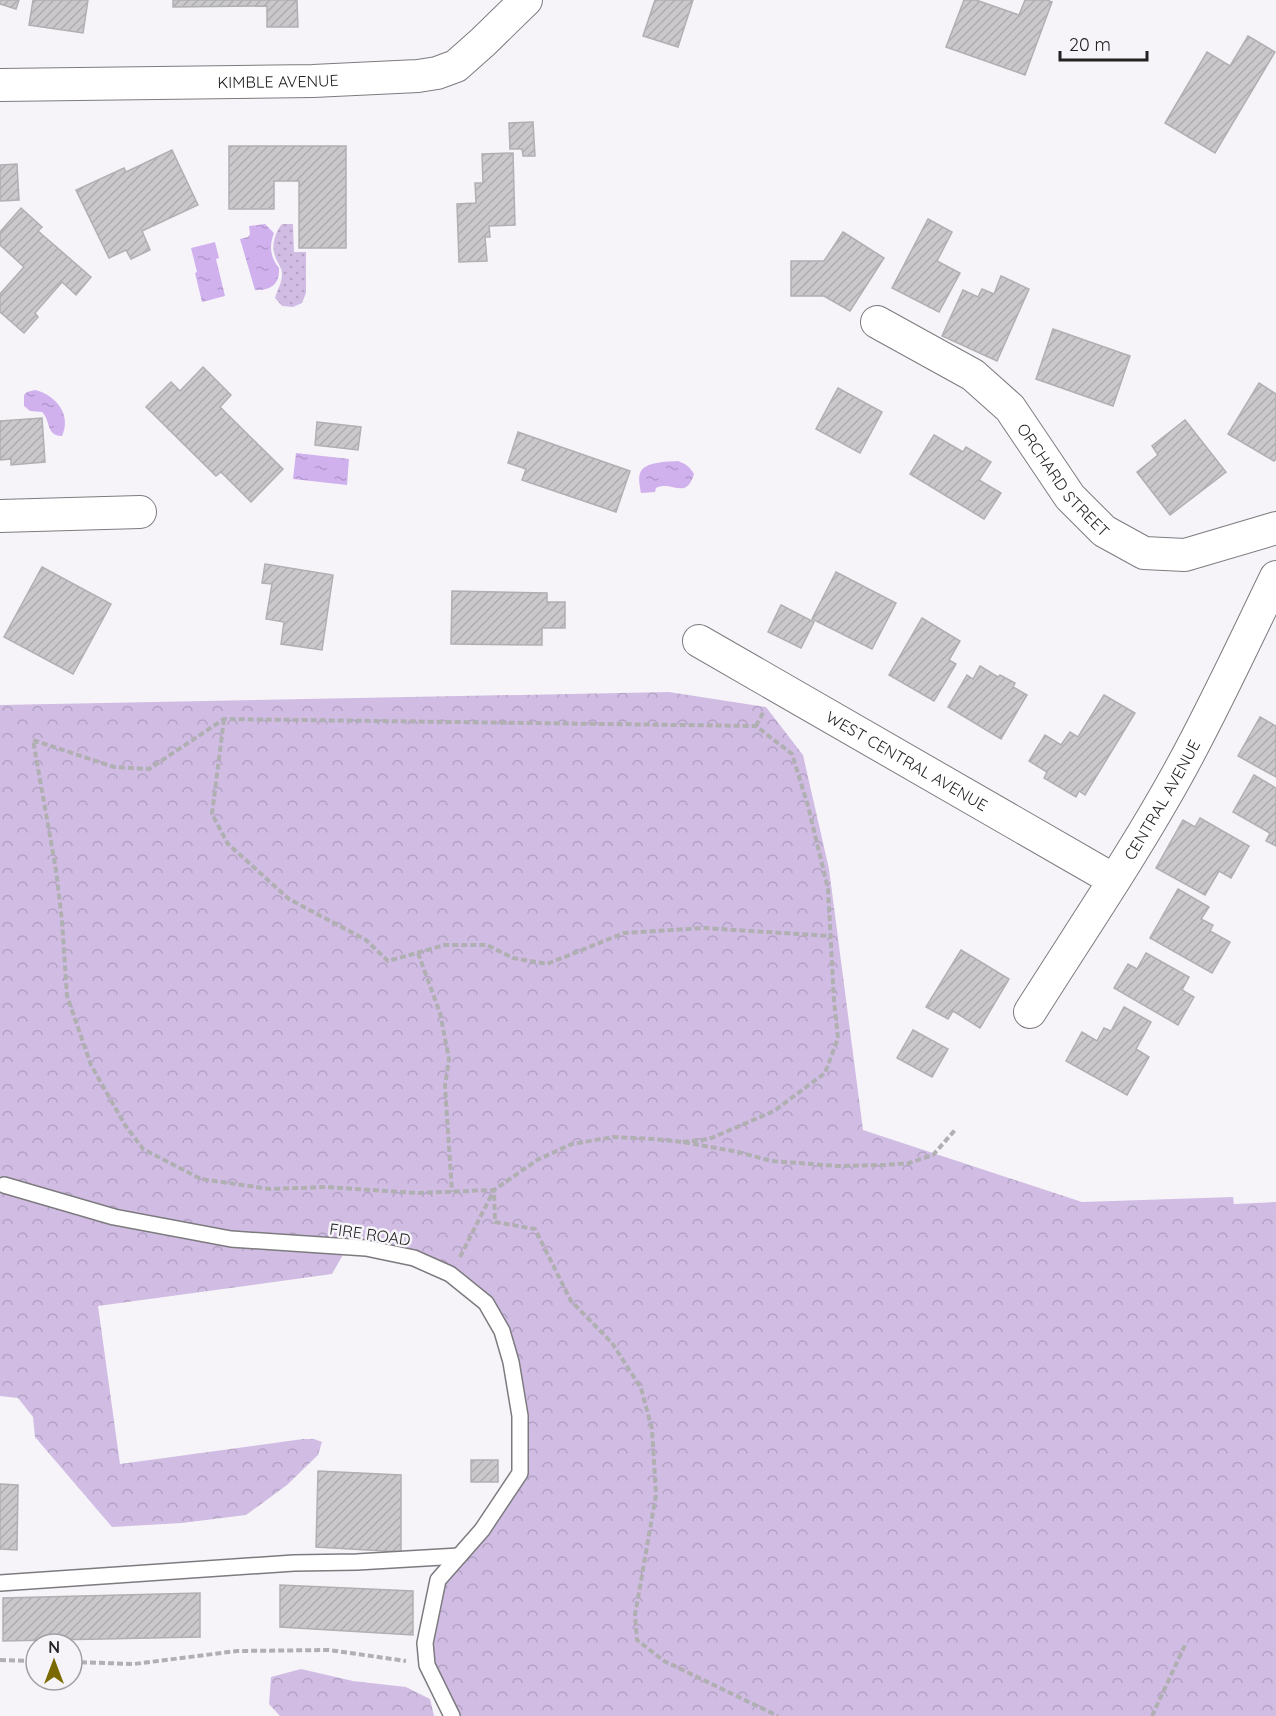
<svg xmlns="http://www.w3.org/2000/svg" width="1276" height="1716" viewBox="0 0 1276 1716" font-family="Quicksand,sans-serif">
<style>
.grass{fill:url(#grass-dots)}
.forest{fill:url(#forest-crowns)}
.water{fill:url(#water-ripples)}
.building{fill:url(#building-hatch);stroke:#b0afb2;stroke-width:1.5}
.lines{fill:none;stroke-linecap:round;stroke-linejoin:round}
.service-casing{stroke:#7d7b7f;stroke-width:18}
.minor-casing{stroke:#7d7b7f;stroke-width:34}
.path{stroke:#b0afb2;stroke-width:4;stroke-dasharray:6 3;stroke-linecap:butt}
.service{stroke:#fff;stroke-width:15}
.minor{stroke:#fff;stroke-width:32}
.labels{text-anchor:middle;stroke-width:5;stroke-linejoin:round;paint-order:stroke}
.street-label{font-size:16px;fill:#232324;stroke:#f6f4f8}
</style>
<defs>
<pattern id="grass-dots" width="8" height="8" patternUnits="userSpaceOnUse" patternTransform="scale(1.5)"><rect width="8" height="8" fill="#d1bde4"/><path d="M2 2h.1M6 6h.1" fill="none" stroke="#b3a2c3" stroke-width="1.8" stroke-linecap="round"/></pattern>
<pattern id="forest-crowns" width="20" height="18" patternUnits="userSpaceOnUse" patternTransform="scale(1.5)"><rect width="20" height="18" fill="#d1bde4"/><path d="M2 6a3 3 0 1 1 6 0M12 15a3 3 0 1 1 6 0" fill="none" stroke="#b3a2c3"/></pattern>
<pattern id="water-ripples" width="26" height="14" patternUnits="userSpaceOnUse" patternTransform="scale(1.5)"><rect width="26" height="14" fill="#d0b1ee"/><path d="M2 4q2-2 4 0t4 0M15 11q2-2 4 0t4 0" fill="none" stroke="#b298cc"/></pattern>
<pattern id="building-hatch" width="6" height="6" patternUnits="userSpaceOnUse" patternTransform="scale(1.5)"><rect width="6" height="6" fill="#cac8cb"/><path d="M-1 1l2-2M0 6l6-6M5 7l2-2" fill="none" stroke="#adacae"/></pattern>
</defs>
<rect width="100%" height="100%" fill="#f6f4f8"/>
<path class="grass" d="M 282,224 L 293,224 L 294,252 L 306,252 L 306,293 L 302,303 L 293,307 L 282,306 L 275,298 C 277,290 282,283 282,274 C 282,267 277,263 275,256 C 271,246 275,232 282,224 Z"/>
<g class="forest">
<path d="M 669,692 L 766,707 L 803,755 L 829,869 L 863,1130 L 1082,1202 L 1233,1197 L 1234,1204 L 1276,1202 L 1276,1716 L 452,1716 L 427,1665 L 438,1580 L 520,1473 L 520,1416 L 500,1328 L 450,1274 L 347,1248 L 332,1274 L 98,1306 L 120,1464 L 303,1439 L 314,1439 L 322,1442 L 318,1455 L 287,1485 L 246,1515 L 182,1523 L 112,1527 L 35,1437 L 33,1417 L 18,1398 L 0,1396 L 0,705 Z"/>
<path d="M 301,1669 L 353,1681 L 406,1687 L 430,1699 L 434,1716 L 280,1716 L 269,1704 L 271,1677 Z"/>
</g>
<g class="water">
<path d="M 265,224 L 274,233 C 269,246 270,257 279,268 C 280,284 271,291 255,290 L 240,239 L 248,237 L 250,234 L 249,226 Z"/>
<path d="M 215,242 L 219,258 L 216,259 L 225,296 L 202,302 L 195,273 L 197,272 L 191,248 Z"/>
<path d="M 35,390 C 56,395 72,415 62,436 C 46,436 51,421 42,412 L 30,411 L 24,406 L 24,395 L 27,392 Z"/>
<path d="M 296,453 L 349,459 L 347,485 L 293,479 Z"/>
<path d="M 678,461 C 686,464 690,467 694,474 C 686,501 672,480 656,488 L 655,492 L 641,493 C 640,487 638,479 640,473 C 645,461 667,462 678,461 Z"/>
</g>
<g class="building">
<path d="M 0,0 L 19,0 L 16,9 L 0,4 Z"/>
<path d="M 33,0 L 88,0 L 83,33 L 29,25 Z"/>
<path d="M 173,0 L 297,0 L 298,27 L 267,27 L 267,6 L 173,7 Z"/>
<path d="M 655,0 L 693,0 L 678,47 L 643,36 Z"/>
<path d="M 964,0 L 976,0 L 1019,15 L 1025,0 L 1047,0 L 1052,2 L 1025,75 L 946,47 Z"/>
<path d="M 1248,36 L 1275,52 L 1215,153 L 1165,123 L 1207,52 L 1230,66 Z"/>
<path d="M 533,122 L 535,156 L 523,156 L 522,149 L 510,149 L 509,123 Z"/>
<path d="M 229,146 L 346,146 L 346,248 L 299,248 L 299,181 L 274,181 L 274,209 L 229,209 Z"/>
<path d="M 172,150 L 198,205 L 142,231 L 150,250 L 131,259 L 126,250 L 109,258 L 76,190 L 124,168 L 126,172 Z"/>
<path d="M 513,153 L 515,225 L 489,226 L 490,237 L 485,237 L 487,261 L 459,262 L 457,204 L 476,203 L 475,183 L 483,183 L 482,154 Z"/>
<path d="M 17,164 L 19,200 L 0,201 L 0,165 Z"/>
<path d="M 21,208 L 42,227 L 38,231 L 91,277 L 76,295 L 62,282 L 35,313 L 38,317 L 24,333 L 0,312 L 0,294 L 24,267 L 0,245 L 0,232 Z"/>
<path d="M 928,219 L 952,232 L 937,261 L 960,273 L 939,312 L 892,288 Z"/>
<path d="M 843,232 L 884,258 L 850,311 L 824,296 L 791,296 L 791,261 L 824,261 Z"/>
<path d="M 1001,276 L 1029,289 L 997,361 L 942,336 L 963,290 L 978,297 L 982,289 L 994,294 Z"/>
<path d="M 1053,329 L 1130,356 L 1113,406 L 1036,379 Z"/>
<path d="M 203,367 L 231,395 L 220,407 L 283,469 L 251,502 L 221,472 L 216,476 L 146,407 L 171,382 L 180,391 Z"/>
<path d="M 1259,383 L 1276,394 L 1276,459 L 1274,461 L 1228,434 Z"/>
<path d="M 838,388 L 882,412 L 860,453 L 816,429 Z"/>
<path d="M 42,418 L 45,462 L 11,465 L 11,459 L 0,460 L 0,421 Z"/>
<path d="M 1185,420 L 1226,472 L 1170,515 L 1137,472 L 1158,455 L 1152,446 Z"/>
<path d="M 317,422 L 361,427 L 358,450 L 315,445 Z"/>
<path d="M 518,432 L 630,471 L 616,512 L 522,480 L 526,469 L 508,463 Z"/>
<path d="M 934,435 L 963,452 L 966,447 L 991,462 L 979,480 L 1001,493 L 984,519 L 910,474 Z"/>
<path d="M 265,564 L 333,575 L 322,650 L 281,644 L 284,622 L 266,619 L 272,584 L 262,583 Z"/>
<path d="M 42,567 L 111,604 L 73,674 L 4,637 Z"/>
<path d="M 836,572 L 896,603 L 872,649 L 812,619 Z"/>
<path d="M 452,591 L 547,593 L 547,602 L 565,602 L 565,628 L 542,628 L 542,645 L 451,644 Z"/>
<path d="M 781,605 L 814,622 L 801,648 L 768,632 Z"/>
<path d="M 922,618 L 960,641 L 949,660 L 956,664 L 934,701 L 889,675 Z"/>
<path d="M 980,666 L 998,677 L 1000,675 L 1015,683 L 1013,687 L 1027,695 L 1001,739 L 948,707 L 967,675 L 973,679 Z"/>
<path d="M 1104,695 L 1135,713 L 1085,795 L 1079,791 L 1076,797 L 1044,778 L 1047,772 L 1029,761 L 1045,735 L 1061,745 L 1070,732 L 1078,737 Z"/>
<path d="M 1260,717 L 1276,726 L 1276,777 L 1238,756 Z"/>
<path d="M 1254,775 L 1276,788 L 1276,846 L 1266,841 L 1270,833 L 1233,812 Z"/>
<path d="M 1200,818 L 1249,846 L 1231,878 L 1219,871 L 1205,895 L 1156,868 L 1183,820 L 1195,827 Z"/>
<path d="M 1178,889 L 1209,907 L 1201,919 L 1213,925 L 1210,931 L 1230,942 L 1212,973 L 1150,938 Z"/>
<path d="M 961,950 L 1009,979 L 980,1028 L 953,1011 L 948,1019 L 926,1007 Z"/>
<path d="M 1146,953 L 1189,977 L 1182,990 L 1194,997 L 1178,1025 L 1114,988 L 1128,964 L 1137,969 Z"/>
<path d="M 1124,1007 L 1151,1022 L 1136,1049 L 1149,1057 L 1127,1095 L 1066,1061 L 1082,1032 L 1097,1041 L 1104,1028 L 1111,1031 Z"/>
<path d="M 913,1030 L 948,1049 L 932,1077 L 897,1058 Z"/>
<rect x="471" y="1460" width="27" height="22"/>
<path d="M 318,1471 L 401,1475 L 401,1552 L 316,1547 Z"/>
<path d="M 0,1484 L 18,1485 L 17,1550 L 0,1549 Z"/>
<path d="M 280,1585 L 413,1591 L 413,1635 L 280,1627 Z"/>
<path d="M 200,1593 L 200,1637 L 3,1641 L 3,1598 Z"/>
</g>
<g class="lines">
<defs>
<g id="service">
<path d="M 4,1185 L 114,1217 L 231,1239 L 366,1248 L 414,1258 L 450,1274 L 486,1303 L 502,1331 L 511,1362 L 520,1416 L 520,1473 L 482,1530 L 438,1580 L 425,1643 L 427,1665 L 452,1716"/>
<path d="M 0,1583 L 294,1563 L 357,1562 L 459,1556"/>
</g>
<g id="minor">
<path id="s1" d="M 0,85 L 313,81 L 418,76 L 437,73 L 456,66 L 483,42 L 526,0"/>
<path id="s2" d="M 877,322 L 973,375 L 1010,408 L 1070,497 L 1104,531 L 1144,553 L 1185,555 L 1276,528"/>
<path d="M 0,516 L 140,512"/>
<path id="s3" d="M 699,641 L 1114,880"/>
<path id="s4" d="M 1030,1012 C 1081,931 1135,852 1181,768 C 1215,706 1245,641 1276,577"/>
</g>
</defs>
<use href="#service" class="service-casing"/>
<use href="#minor" class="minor-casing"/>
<g class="path">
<path d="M 224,719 L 212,814 L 228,844 L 289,899 L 366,940 L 388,961 L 445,945 L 487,945 L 513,958 L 547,964 L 624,933 L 704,928 L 830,936"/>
<path d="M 756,726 L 764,711"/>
<path d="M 418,953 L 440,1013 L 449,1059 L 445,1086 L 452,1192"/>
<path d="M 683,1142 L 709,1139 L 774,1111 L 825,1073 L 838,1038 L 834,1001 L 828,889 L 808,806 L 792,754 L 756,726 L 224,719 L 149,769 L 114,767 L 33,740 L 56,870 L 62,921 L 67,996 L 91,1065 L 125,1125 L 143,1149 L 201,1179 L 270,1189 L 327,1187 L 416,1193 L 494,1190 L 495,1222 L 535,1229 L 571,1301 L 612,1343 L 641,1388 L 652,1429 L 656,1495 L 635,1615 L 637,1640 L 664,1661 L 778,1716"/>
<path d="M 460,1257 L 494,1190 L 537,1160 L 572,1144 L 613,1137 L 654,1139 L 683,1142 L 738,1152 L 772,1161 L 837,1166 L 884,1165 L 909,1163 L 933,1155 L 955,1130"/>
<path d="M 0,1660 L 36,1661"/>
<path d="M 72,1662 L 134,1664 L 237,1651 L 329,1650 L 406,1661"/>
<path d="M 1152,1716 L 1185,1645"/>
</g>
<use href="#service" class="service"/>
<use href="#minor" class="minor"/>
</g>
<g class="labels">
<g class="street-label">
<text dy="6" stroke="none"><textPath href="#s1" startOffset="278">KIMBLE AVENUE</textPath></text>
<text dy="6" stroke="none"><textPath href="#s2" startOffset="249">ORCHARD STREET</textPath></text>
<text dy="6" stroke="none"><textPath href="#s3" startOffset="240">WEST CENTRAL AVENUE</textPath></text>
<text dy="6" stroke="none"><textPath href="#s4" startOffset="250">CENTRAL AVENUE</textPath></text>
<text transform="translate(370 1234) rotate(8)" y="6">FIRE ROAD</text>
</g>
</g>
<g transform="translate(54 1662)"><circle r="28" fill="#f6f4f8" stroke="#a2a0a3" stroke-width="1.5"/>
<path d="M0-4.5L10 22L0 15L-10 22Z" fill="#7b6a01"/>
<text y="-9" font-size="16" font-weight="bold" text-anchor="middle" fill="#232324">N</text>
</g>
<path d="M1060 51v9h87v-9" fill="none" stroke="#232324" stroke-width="3"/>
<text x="1069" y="51" font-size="18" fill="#232324" stroke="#f6f4f8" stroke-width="4.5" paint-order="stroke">20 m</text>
</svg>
